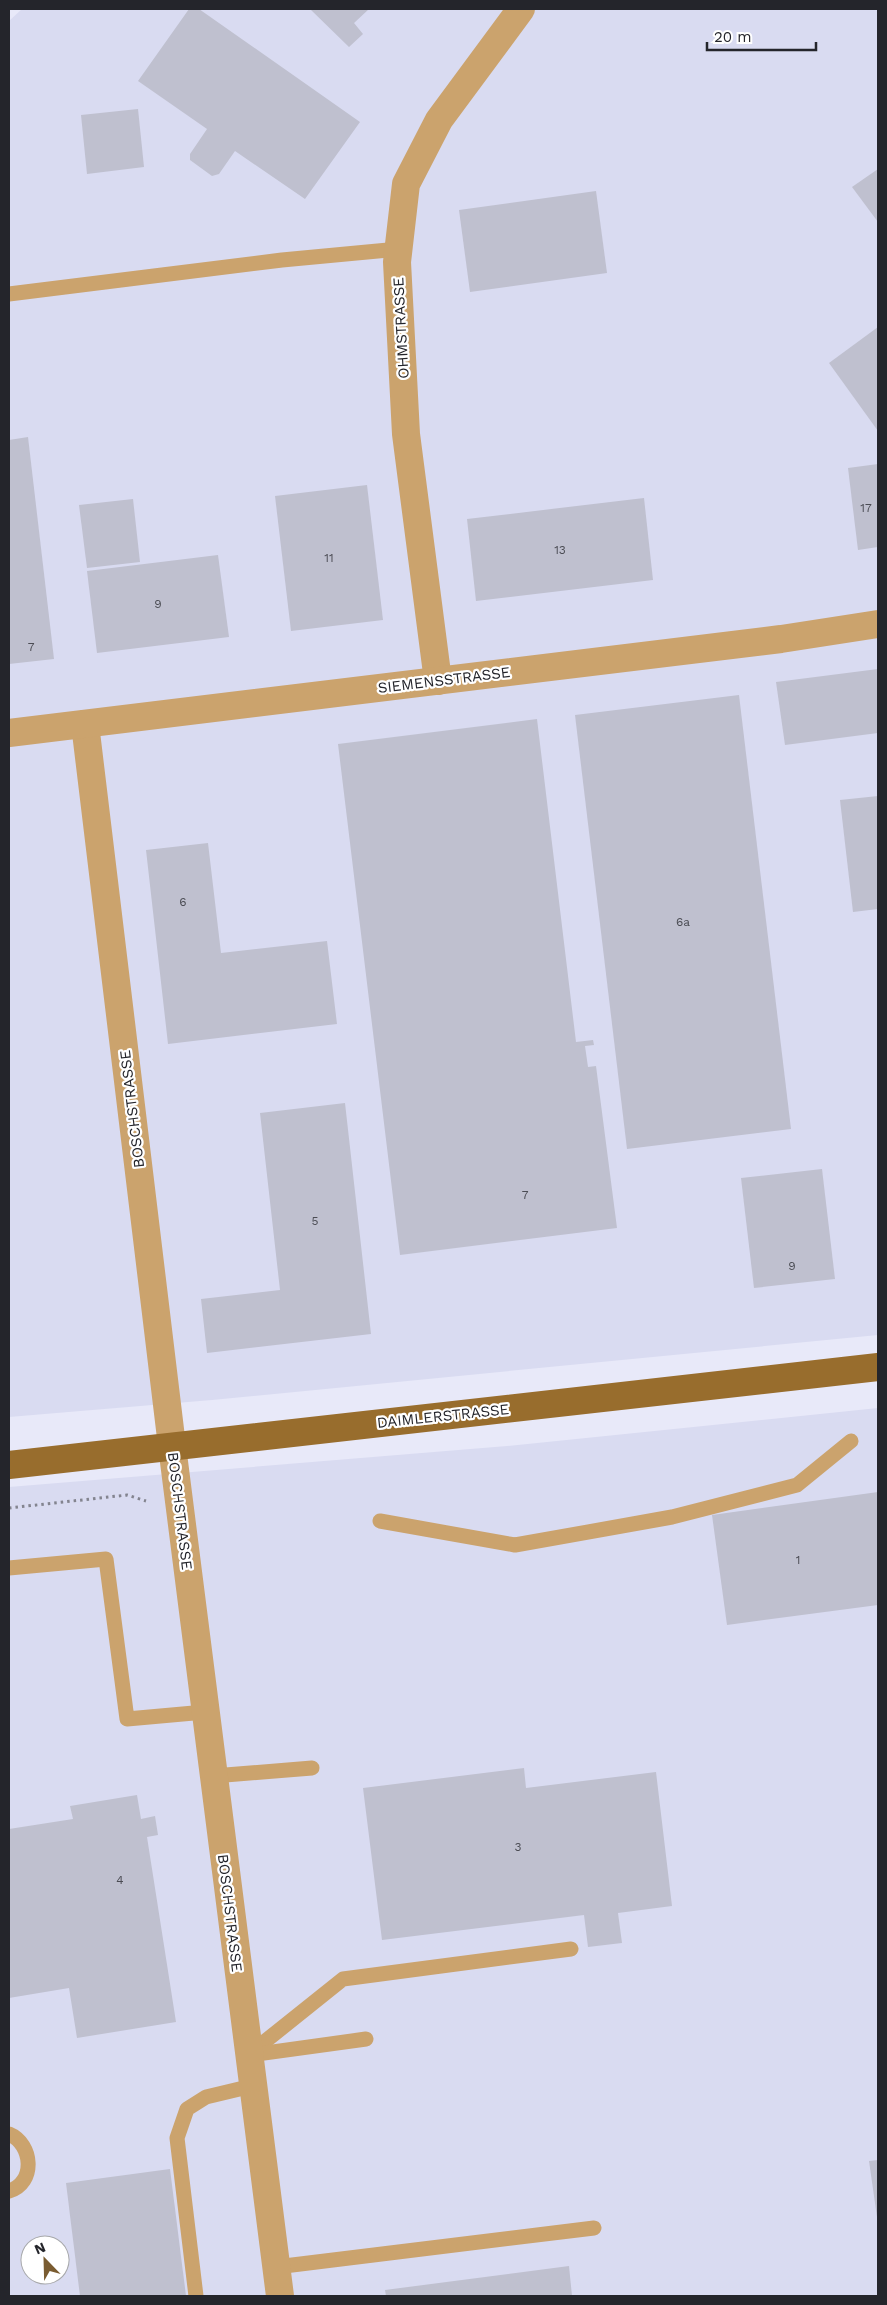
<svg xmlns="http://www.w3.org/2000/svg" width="887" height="2305" viewBox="0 0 887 2305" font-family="'Work Sans',sans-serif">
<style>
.built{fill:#d9dbf1;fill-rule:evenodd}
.building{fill:#bfc0cf}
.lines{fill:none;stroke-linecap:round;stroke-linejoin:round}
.path{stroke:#83848f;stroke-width:3;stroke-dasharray:2.5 4;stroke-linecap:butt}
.service{stroke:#cba36d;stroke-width:15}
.minor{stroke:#cba36d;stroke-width:28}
.primary{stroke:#986d2d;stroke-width:28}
.labels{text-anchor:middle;stroke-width:4.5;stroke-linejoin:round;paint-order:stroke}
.number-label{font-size:12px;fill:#4b4c54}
.street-label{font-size:15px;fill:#24252b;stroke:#fff}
</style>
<rect width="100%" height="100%" fill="#e8e9f9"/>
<g class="built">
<path d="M 22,9 L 878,9 L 878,1335 L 212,1400 L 9,1417 L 9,21 Z"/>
<path d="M 878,1408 L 878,2296 L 9,2296 L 9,1487 L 507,1446 ZM 30,2245 L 60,2245 L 60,2275 L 30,2275 Z"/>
</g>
<g class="building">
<path d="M 189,9 L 199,9 L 360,122 L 305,199 L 235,151 L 219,174 L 212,176 L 190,160 L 190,154 L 207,129 L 138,81 Z"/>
<path d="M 310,9 L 369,9 L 354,23 L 363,34 L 349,47 Z"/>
<path d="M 138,109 L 144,167 L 87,174 L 81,115 Z"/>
<path d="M 878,169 L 878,222 L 852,187 Z"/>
<path d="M 596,191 L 607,273 L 470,292 L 459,210 Z"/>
<path d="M 878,327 L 878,431 L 829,363 Z"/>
<path d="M 28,437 L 54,659 L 9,664 L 9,440 Z"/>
<path d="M 878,464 L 878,547 L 858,550 L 848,468 Z"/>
<path d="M 367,485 L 383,620 L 291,631 L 275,496 Z"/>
<path d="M 644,498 L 653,580 L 476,601 L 467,519 Z"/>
<path d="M 133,499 L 140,562 L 87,568 L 79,505 Z"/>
<path d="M 218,555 L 229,637 L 97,653 L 87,571 Z"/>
<path d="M 878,669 L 878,733 L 785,745 L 776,682 Z"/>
<path d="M 739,695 L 791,1129 L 627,1149 L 575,715 Z"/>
<path d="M 537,719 L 576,1042 L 593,1040 L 594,1045 L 585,1046 L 588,1067 L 596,1066 L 617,1228 L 400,1255 L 338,744 Z"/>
<path d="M 878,796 L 878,909 L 853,912 L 840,800 Z"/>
<path d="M 208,843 L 221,953 L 327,941 L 337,1024 L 168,1044 L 146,850 Z"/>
<path d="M 345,1103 L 371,1334 L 207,1353 L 201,1299 L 280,1290 L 260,1113 Z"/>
<path d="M 822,1169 L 835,1279 L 754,1288 L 741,1178 Z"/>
<path d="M 878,1492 L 878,1605 L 727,1625 L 712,1515 Z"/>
<path d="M 524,1768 L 526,1788 L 656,1772 L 672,1906 L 618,1913 L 622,1943 L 588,1947 L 584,1915 L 382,1940 L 363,1788 Z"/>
<path d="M 137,1795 L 141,1819 L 155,1816 L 158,1835 L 147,1837 L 176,2022 L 77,2038 L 69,1988 L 9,1998 L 9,1829 L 73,1819 L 70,1806 Z"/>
<path d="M 878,2160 L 878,2217 L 877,2217 L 869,2161 Z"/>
<path d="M 170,2169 L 186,2296 L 80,2296 L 66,2183 Z"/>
<path d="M 569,2266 L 572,2296 L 386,2296 L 385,2290 Z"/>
</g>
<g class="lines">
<path class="path" d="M 9,1508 L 127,1495 L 146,1501"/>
<g class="service">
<path d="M 9,294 L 282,260 L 399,249"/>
<path d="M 380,1521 L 515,1545 L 672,1517 L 797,1485 L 851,1441"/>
<path d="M 9,1568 L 106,1559 L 127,1719 L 205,1712"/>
<path d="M 213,1776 L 312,1768"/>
<path d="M 248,2055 L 343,1979 L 571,1949"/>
<path d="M 250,2055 L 366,2039"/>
<path d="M 9,2134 C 33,2144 36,2183 9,2191"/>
<path d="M 276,2267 L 594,2228"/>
<path d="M 196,2296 L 177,2138 L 187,2109 L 206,2097 L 252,2086"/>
</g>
<g class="minor">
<path d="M 438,681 L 406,434 L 397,262 L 406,184 L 439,120 L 521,9"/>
<path d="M 85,724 L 172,1446 L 280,2296"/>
<path d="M 9,733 L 781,639 L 878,624"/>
</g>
<path class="primary" d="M 9,1465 L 878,1367"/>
</g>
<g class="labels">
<g class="number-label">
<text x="866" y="512">17</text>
<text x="560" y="554">13</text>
<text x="329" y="562">11</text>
<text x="158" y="608">9</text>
<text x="31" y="651">7</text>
<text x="183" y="906">6</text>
<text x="683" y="926">6a</text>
<text x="525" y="1199">7</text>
<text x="315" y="1225">5</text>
<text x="792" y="1270">9</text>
<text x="798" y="1564">1</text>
<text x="518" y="1851">3</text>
<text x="120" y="1884">4</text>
</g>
<g class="street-label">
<text transform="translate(401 328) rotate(-93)" y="5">OHMSTRASSE</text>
<text transform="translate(444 680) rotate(-7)" y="5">SIEMENSSTRASSE</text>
<text transform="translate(132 1109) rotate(-97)" y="5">BOSCHSTRASSE</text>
<text transform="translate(443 1416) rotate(-6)" y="5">DAIMLERSTRASSE</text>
<text transform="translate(180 1511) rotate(83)" y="5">BOSCHSTRASSE</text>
<text transform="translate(230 1913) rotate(83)" y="5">BOSCHSTRASSE</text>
</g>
</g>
<rect width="887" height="2305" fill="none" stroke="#24252b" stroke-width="20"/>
<g transform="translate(45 2260) rotate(337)"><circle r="24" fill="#ffffff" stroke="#a7a8aa"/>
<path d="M0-4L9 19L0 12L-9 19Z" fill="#7a5c31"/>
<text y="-8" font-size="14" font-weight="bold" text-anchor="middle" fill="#24252b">N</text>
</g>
<path d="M707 42v8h109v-8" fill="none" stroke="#24252b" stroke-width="2.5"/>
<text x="714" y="42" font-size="15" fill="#24252b" stroke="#ffffff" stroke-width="4" paint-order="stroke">20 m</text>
</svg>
